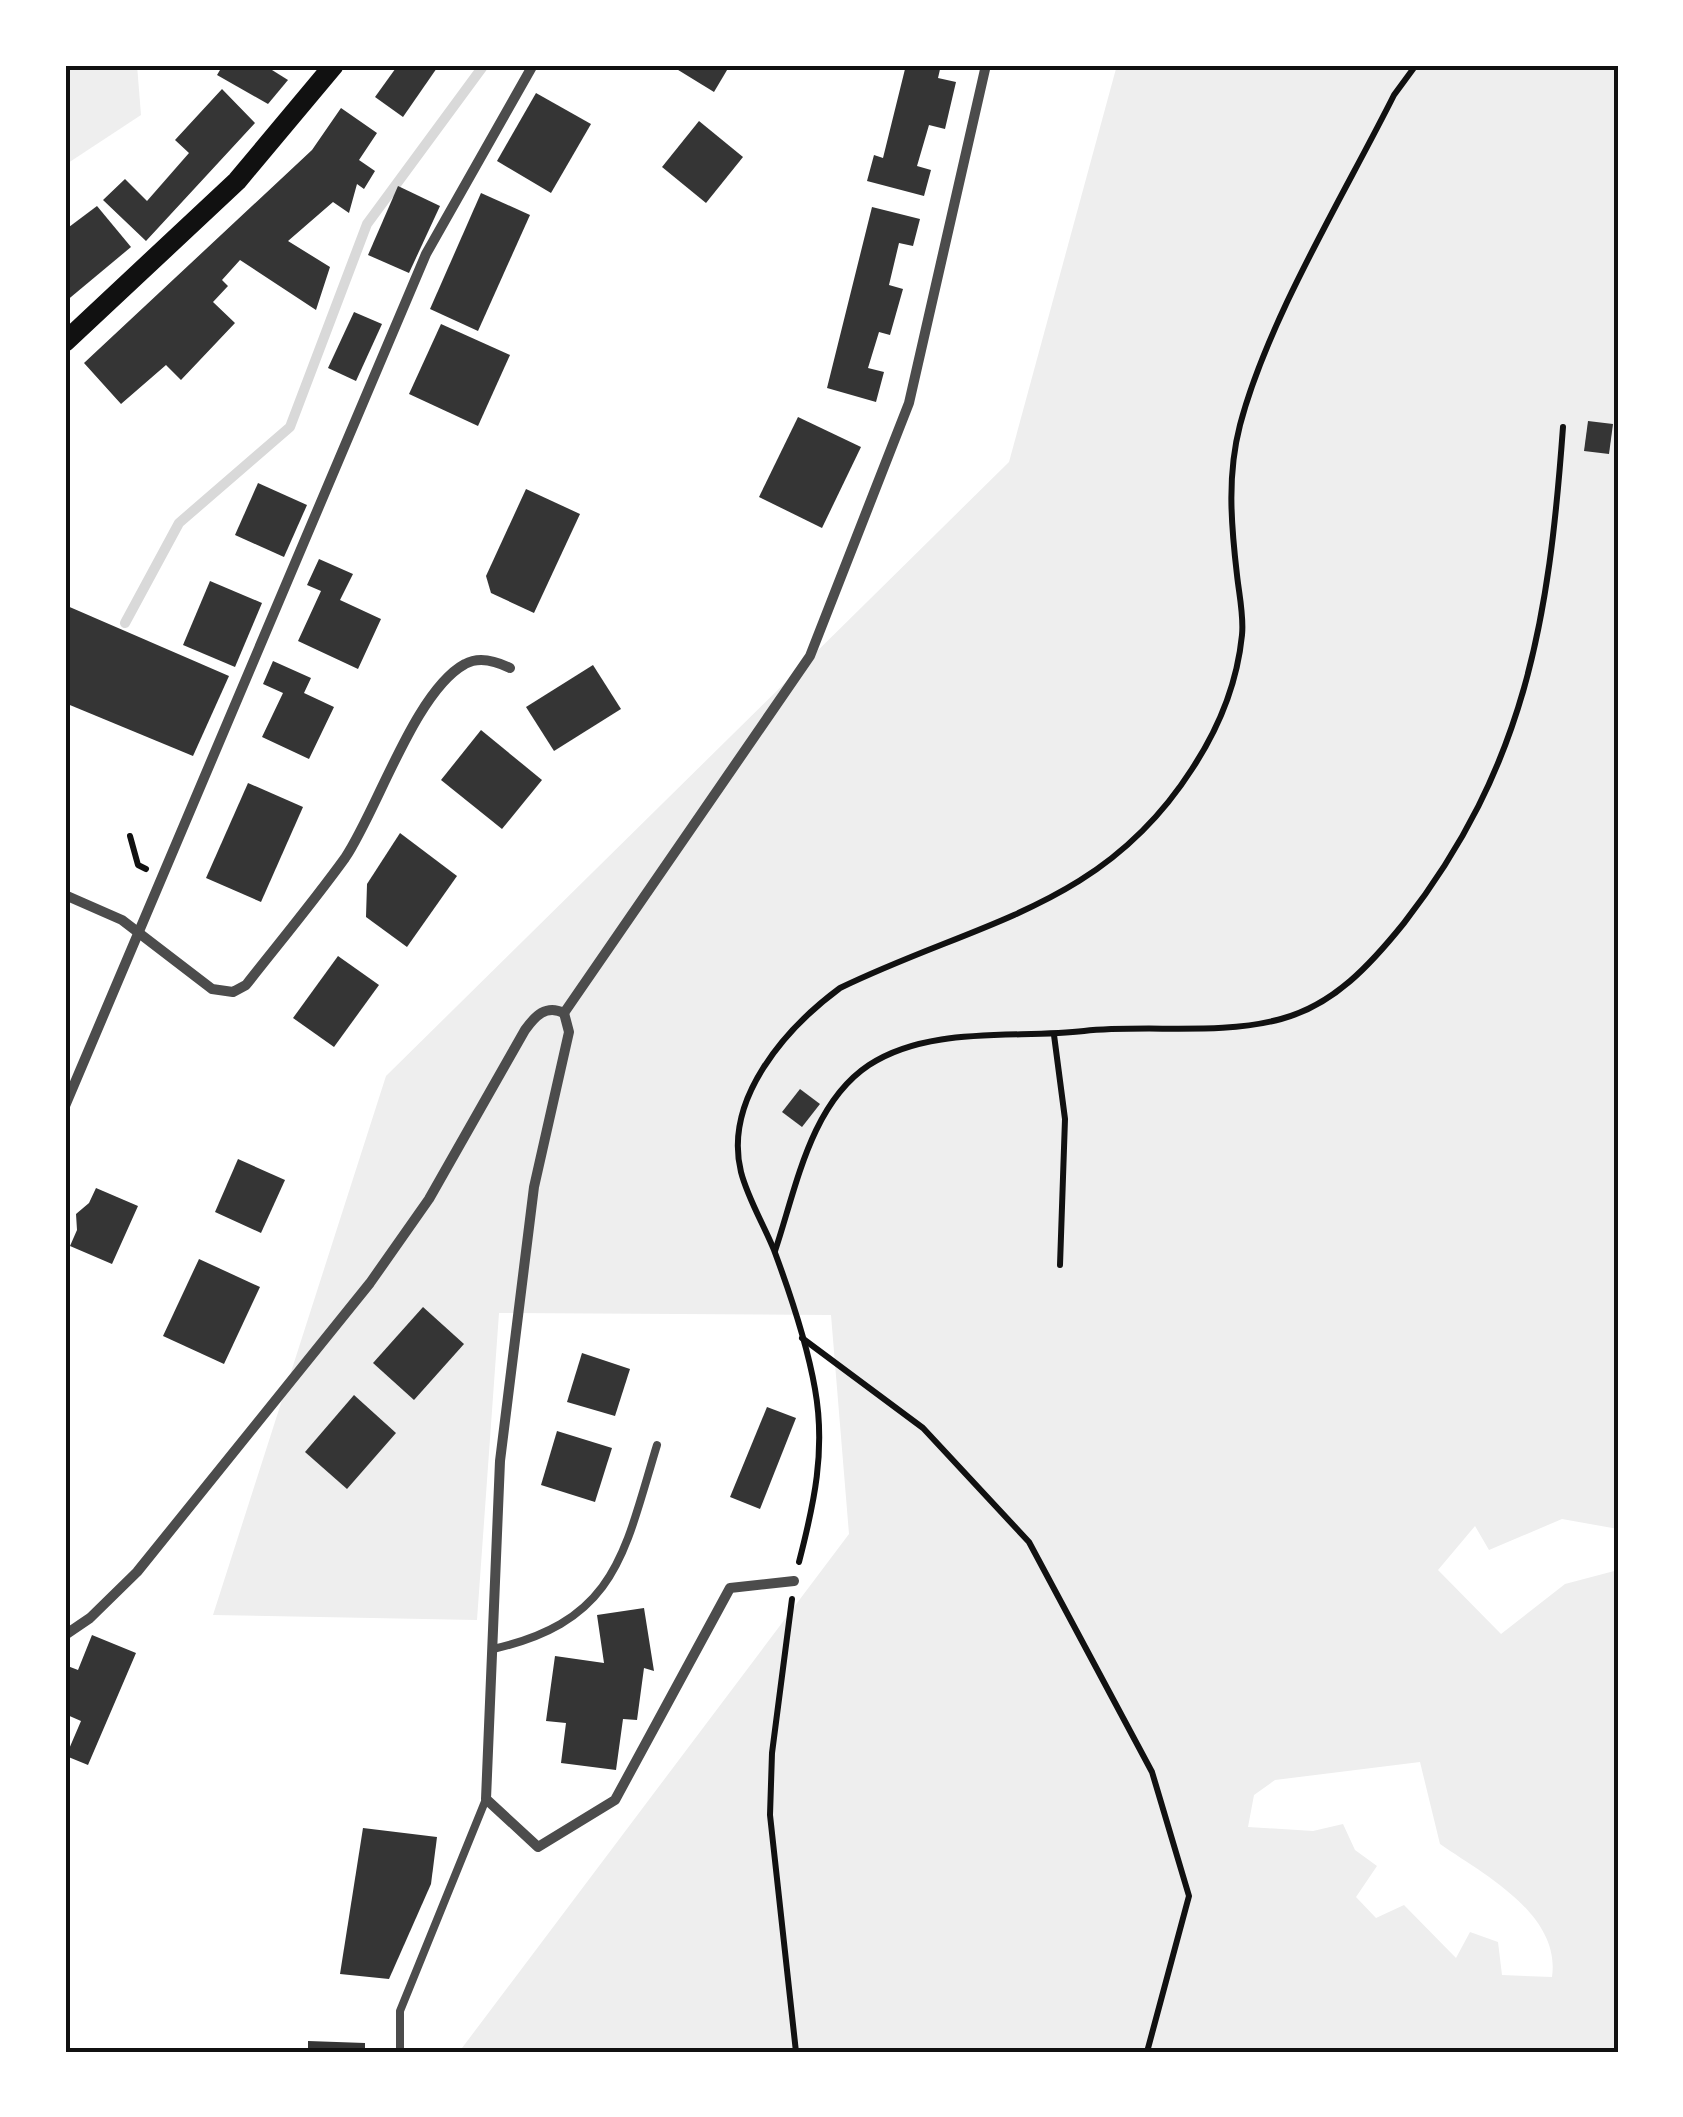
<svg xmlns="http://www.w3.org/2000/svg" width="1683" height="2117" viewBox="0 0 1683 2117" font-family="'Public Sans',sans-serif">
<style>
.green{fill:#eee;fill-rule:evenodd}
.lines{fill:none;stroke-linecap:round;stroke-linejoin:round}
.stream{stroke:#d9d9d9;stroke-width:10}
.building{fill:#353535}
.path{stroke:#111;stroke-width:6}
.service{stroke:#4c4c4c;stroke-width:8}
.minor{stroke:#4c4c4c;stroke-width:10}
.secondary{stroke:#111;stroke-width:20}
.neatline{fill:none;stroke:#111;stroke-width:4}
</style>
<rect width="100%" height="100%" fill="#fff"/>
<g class="green">
<path d="M 65,65 L 137,65 L 141,115 L 65,165 Z"/>
<path d="M 1117,65 L 1618,65 L 1618,1529 L 1562,1519 L 1489,1550 L 1475,1526 L 1438,1570 L 1501,1634 L 1565,1584 L 1618,1570 L 1618,2052 L 459,2052 L 849,1534 L 831,1315 L 499,1313 L 477,1620 L 213,1615 L 386,1076 L 1009,462 ZM 1420,1762 L 1440,1844 C 1483,1874 1561,1914 1552,1977 L 1502,1975 L 1498,1942 L 1470,1932 L 1456,1958 L 1404,1905 L 1376,1918 L 1356,1897 L 1377,1866 L 1355,1850 L 1343,1824 L 1313,1831 L 1248,1827 L 1254,1795 L 1275,1780 Z"/>
</g>
<g class="lines">
<path class="stream" d="M 125,623 L 179,523 L 290,427 L 367,224 L 484,65"/>
</g>
<g class="building">
<path d="M 223,65 L 264,65 L 288,80 L 268,104 L 217,75 Z"/>
<path d="M 398,65 L 439,65 L 403,117 L 375,97 Z"/>
<path d="M 670,65 L 730,65 L 714,92 Z"/>
<path d="M 906,65 L 941,65 L 938,78 L 956,82 L 945,129 L 929,125 L 917,166 L 931,170 L 924,196 L 867,181 L 874,155 L 883,158 Z"/>
<path d="M 222,89 L 255,123 L 146,241 L 103,200 L 125,179 L 147,201 L 189,153 L 175,140 Z"/>
<path d="M 536,93 L 591,124 L 551,193 L 497,161 Z"/>
<path d="M 341,108 L 377,133 L 359,160 L 375,171 L 364,189 L 357,184 L 349,213 L 333,202 L 288,241 L 330,267 L 316,310 L 240,260 L 222,280 L 228,286 L 213,302 L 235,323 L 181,380 L 166,365 L 121,404 L 84,363 L 312,150 Z"/>
<path d="M 699,121 L 743,157 L 706,203 L 662,167 Z"/>
<path d="M 398,186 L 440,206 L 409,273 L 368,255 Z"/>
<path d="M 481,193 L 530,215 L 478,331 L 430,309 Z"/>
<path d="M 97,206 L 131,247 L 65,302 L 65,230 Z"/>
<path d="M 872,207 L 920,219 L 913,246 L 899,243 L 889,285 L 903,289 L 890,335 L 879,332 L 868,368 L 884,372 L 876,402 L 827,388 Z"/>
<path d="M 354,312 L 382,324 L 356,381 L 328,368 Z"/>
<path d="M 441,324 L 510,355 L 478,426 L 409,394 Z"/>
<path d="M 798,417 L 861,447 L 822,528 L 759,497 Z"/>
<path d="M 1588,421 L 1613,424 L 1609,454 L 1584,451 Z"/>
<path d="M 258,483 L 307,505 L 284,557 L 235,535 Z"/>
<path d="M 526,489 L 580,514 L 534,613 L 491,593 L 486,576 Z"/>
<path d="M 319,559 L 353,574 L 340,600 L 381,619 L 358,669 L 298,641 L 321,591 L 307,585 Z"/>
<path d="M 210,581 L 262,603 L 235,667 L 183,645 Z"/>
<path d="M 65,605 L 229,676 L 193,756 L 65,703 Z"/>
<path d="M 273,661 L 311,678 L 304,693 L 334,707 L 309,759 L 262,737 L 283,693 L 263,684 Z"/>
<path d="M 593,665 L 621,709 L 554,751 L 526,707 Z"/>
<path d="M 481,730 L 542,780 L 502,829 L 441,780 Z"/>
<path d="M 248,783 L 303,807 L 261,902 L 206,878 Z"/>
<path d="M 400,833 L 457,876 L 407,947 L 366,917 L 367,884 Z"/>
<path d="M 338,956 L 379,985 L 334,1047 L 293,1018 Z"/>
<path d="M 800,1089 L 820,1104 L 802,1127 L 782,1112 Z"/>
<path d="M 238,1159 L 285,1180 L 261,1233 L 215,1212 Z"/>
<path d="M 96,1188 L 138,1206 L 112,1264 L 70,1246 L 77,1230 L 76,1214 L 89,1203 Z"/>
<path d="M 199,1259 L 260,1287 L 224,1364 L 163,1336 Z"/>
<path d="M 423,1307 L 464,1344 L 414,1400 L 373,1363 Z"/>
<path d="M 582,1353 L 630,1369 L 615,1416 L 567,1402 Z"/>
<path d="M 354,1395 L 396,1433 L 347,1489 L 305,1452 Z"/>
<path d="M 767,1407 L 796,1418 L 760,1509 L 730,1497 Z"/>
<path d="M 557,1431 L 612,1448 L 595,1502 L 541,1485 Z"/>
<path d="M 644,1608 L 654,1671 L 644,1668 L 637,1720 L 623,1719 L 616,1770 L 561,1763 L 566,1723 L 546,1721 L 555,1656 L 604,1663 L 597,1615 Z"/>
<path d="M 92,1635 L 136,1653 L 88,1765 L 66,1756 L 81,1721 L 65,1714 L 65,1665 L 78,1670 Z"/>
<path d="M 363,1828 L 437,1837 L 431,1884 L 389,1979 L 340,1974 Z"/>
<path d="M 308,2041 L 365,2043 L 365,2052 L 308,2052 Z"/>
</g>
<g class="lines">
<g class="path">
<path d="M 130,836 L 138,865 L 146,869"/>
<path d="M 1054,1035 L 1065,1119 L 1060,1265"/>
<path d="M 775,1251 C 796,1189 810,1104 869,1065 C 930,1025 1016,1039 1084,1031 C 1148,1024 1219,1036 1281,1019 C 1334,1005 1371,964 1404,923 C 1526,766 1549,619 1563,427"/>
<path d="M 802,1338 L 923,1428 L 1029,1542 L 1152,1772 L 1189,1896 L 1147,2052"/>
<path d="M 799,1562 C 814,1504 826,1450 815,1389 C 807,1343 790,1293 774,1250 C 764,1225 748,1199 741,1172 C 723,1099 786,1028 840,988 C 978,921 1103,908 1192,769 C 1219,728 1237,685 1242,635 C 1244,616 1239,594 1237,575 C 1231,524 1227,475 1240,425 C 1268,319 1344,195 1394,95 L 1416,65"/>
<path d="M 792,1599 L 772,1753 L 770,1815 L 796,2052"/>
</g>
<g class="service">
<path d="M 493,1649 C 617,1621 624,1553 657,1445"/>
<path d="M 400,2052 L 400,2011 L 486,1799"/>
</g>
<g class="minor">
<path d="M 65,895 L 122,920 L 212,989 L 233,992 L 246,985 C 279,943 314,901 345,858 C 377,811 415,691 465,664 C 479,656 496,661 510,668"/>
<path d="M 564,1013 L 569,1032 L 534,1187 L 500,1461 L 486,1799 L 538,1847 L 615,1800 L 730,1588 L 794,1581"/>
<path d="M 65,1106 L 426,254 L 533,65"/>
<path d="M 65,1635 L 90,1618 L 137,1572 L 370,1283 L 429,1199 L 525,1030 C 535,1016 546,1004 564,1013 L 810,656 L 909,403 L 986,65"/>
</g>
<path class="secondary" d="M 65,342 L 237,181 L 334,65"/>
</g>
<rect width="1683" height="2117" fill="none" stroke="#ffffff" stroke-width="135"/>
<rect x="68" y="68" width="1548" height="1982" class="neatline"/>
</svg>
